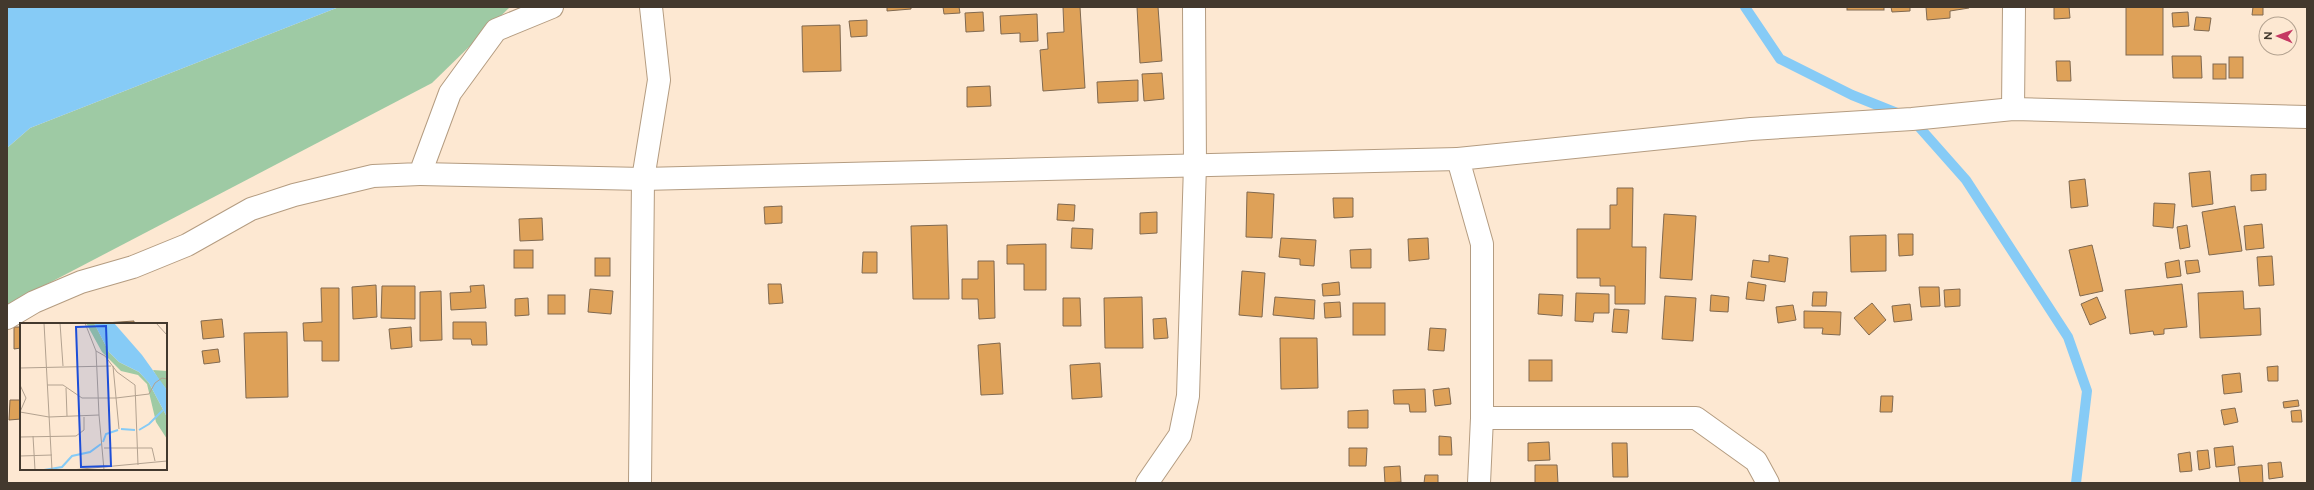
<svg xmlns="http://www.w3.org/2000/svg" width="2314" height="490" viewBox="0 0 2314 490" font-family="Raleway,sans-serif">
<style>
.green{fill:#9ecaa4}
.water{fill:#86cbf6}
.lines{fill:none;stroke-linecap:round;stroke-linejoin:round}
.stream{stroke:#86cbf6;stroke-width:10}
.building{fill:#dea158;stroke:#806950}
.minor-casing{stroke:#b49c81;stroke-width:24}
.minor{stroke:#fff;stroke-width:22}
.inset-river{fill:none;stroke:#86cbf6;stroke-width:2}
.inset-road{fill:none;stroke:#b3a290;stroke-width:1}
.view{fill:#1d4ed8;fill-opacity:0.15;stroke:#1d4ed8;stroke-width:2}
.inset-edge{fill:none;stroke:#43392e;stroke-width:2}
</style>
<rect width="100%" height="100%" fill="#fde8d2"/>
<path class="green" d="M 339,7 L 510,7 L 432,83 L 7,305 L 7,148 L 30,128 Z"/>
<path class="water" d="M 7,7 L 339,7 L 30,128 L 7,148 Z"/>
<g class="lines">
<path class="stream" d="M 1745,7 L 1780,59 L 1852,95 L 1912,119 L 1966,180 L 2068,337 L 2087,391 L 2076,483"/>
</g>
<g class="building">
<path d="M 887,7 L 911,7 L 911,9 L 887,11 Z"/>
<path d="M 943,7 L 959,7 L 960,13 L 944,14 Z"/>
<path d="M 1063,7 L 1080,7 L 1085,88 L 1043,91 L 1040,50 L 1048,49 L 1047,33 L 1064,32 Z"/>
<path d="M 1137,7 L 1158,7 L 1162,61 L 1140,63 Z"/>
<rect x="1847" y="7" width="37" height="3"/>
<path d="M 1891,7 L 1910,7 L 1910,11 L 1892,12 Z"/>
<path d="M 1926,7 L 1969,7 L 1969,8 L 1950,11 L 1950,18 L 1927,20 Z"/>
<path d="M 2054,7 L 2069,7 L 2070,18 L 2054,19 Z"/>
<rect x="2126" y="7" width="37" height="48"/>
<path d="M 2253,7 L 2263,7 L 2263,15 L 2252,15 Z"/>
<path d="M 983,12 L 984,31 L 966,32 L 965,13 Z"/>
<path d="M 2188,12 L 2189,26 L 2173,27 L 2172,13 Z"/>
<path d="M 1037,14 L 1038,41 L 1020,42 L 1020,33 L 1001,34 L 1000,16 Z"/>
<path d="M 2196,17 L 2211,18 L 2209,31 L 2194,30 Z"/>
<path d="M 867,20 L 867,36 L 851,37 L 849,21 Z"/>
<path d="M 840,25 L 841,71 L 803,72 L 802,26 Z"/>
<path d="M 2172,56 L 2201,56 L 2202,78 L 2173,78 Z"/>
<rect x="2229" y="57" width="14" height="21"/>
<path d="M 2056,61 L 2070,61 L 2071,81 L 2057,81 Z"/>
<rect x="2213" y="64" width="13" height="15"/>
<path d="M 1162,73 L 1164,99 L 1144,101 L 1142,74 Z"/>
<path d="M 1138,80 L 1138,101 L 1098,103 L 1097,82 Z"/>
<path d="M 990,86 L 991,106 L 967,107 L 967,87 Z"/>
<path d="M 2210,171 L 2213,204 L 2192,207 L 2189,173 Z"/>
<path d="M 2266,174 L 2266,190 L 2251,191 L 2251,175 Z"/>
<path d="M 2085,179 L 2088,206 L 2071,208 L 2069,181 Z"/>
<path d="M 1617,188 L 1633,188 L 1632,247 L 1646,247 L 1645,304 L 1615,304 L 1615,286 L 1600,286 L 1600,278 L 1577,278 L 1577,229 L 1610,229 L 1610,205 L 1617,205 Z"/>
<path d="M 1247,192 L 1274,194 L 1272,238 L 1246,237 Z"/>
<path d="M 1333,198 L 1353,198 L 1353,217 L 1334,218 Z"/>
<path d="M 2154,203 L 2175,204 L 2173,228 L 2153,226 Z"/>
<path d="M 1058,204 L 1075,205 L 1074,221 L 1057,220 Z"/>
<path d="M 782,206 L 782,223 L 765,224 L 764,207 Z"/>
<path d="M 2235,206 L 2242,251 L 2209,255 L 2202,212 Z"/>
<path d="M 1157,212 L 1157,233 L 1140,234 L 1140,213 Z"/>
<path d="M 1664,214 L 1696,216 L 1692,280 L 1660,278 Z"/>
<path d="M 542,218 L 543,240 L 520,241 L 519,219 Z"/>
<path d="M 2262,224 L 2264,248 L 2246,250 L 2244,226 Z"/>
<path d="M 947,225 L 949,299 L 913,299 L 911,226 Z"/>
<path d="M 2187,225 L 2190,247 L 2180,249 L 2177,227 Z"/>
<path d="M 1072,228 L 1093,229 L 1092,249 L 1071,248 Z"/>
<path d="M 1898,234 L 1913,234 L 1913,255 L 1899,256 Z"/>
<path d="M 1886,235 L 1886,271 L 1851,272 L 1850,236 Z"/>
<path d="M 1281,238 L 1316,240 L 1314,266 L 1300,265 L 1300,259 L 1279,257 Z"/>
<path d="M 1428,238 L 1429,259 L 1409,261 L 1408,239 Z"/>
<path d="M 1046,244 L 1046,290 L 1024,290 L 1024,264 L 1007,264 L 1007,245 Z"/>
<path d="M 2092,245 L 2103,291 L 2080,296 L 2069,250 Z"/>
<path d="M 1371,249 L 1371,268 L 1351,268 L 1350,250 Z"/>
<rect x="514" y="250" width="19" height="18"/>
<path d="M 863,252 L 877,252 L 877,273 L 862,273 Z"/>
<path d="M 1769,255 L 1788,258 L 1785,282 L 1751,277 L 1753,260 L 1769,262 Z"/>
<path d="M 2272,256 L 2274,285 L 2259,286 L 2257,257 Z"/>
<rect x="595" y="258" width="15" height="18"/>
<path d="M 2179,260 L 2181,276 L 2167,278 L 2165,263 Z"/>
<path d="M 2198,260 L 2200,272 L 2187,274 L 2185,261 Z"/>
<path d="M 978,261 L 994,261 L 995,318 L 979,319 L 978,299 L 962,299 L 962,279 L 978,279 Z"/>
<path d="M 1242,271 L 1265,273 L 1262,317 L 1239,315 Z"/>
<path d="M 1339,282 L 1340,295 L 1323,296 L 1322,284 Z"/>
<path d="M 1748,282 L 1766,285 L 1764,301 L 1746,299 Z"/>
<path d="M 768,284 L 781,284 L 783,303 L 769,304 Z"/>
<path d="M 2182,284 L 2187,327 L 2164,329 L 2164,334 L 2154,335 L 2153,331 L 2130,334 L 2125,290 Z"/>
<path d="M 376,285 L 377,317 L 353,319 L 352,287 Z"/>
<path d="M 484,285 L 486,308 L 451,310 L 450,293 L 471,292 L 470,286 Z"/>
<path d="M 382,286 L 415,286 L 415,319 L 381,318 Z"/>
<path d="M 1919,287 L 1939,287 L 1940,306 L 1921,307 Z"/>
<path d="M 321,288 L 339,288 L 339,361 L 322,361 L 322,341 L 304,341 L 303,323 L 322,322 Z"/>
<path d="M 590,289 L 613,291 L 611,314 L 588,312 Z"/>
<path d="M 1960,289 L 1960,306 L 1945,307 L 1944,290 Z"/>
<path d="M 441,291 L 442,340 L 420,341 L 420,292 Z"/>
<path d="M 2243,291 L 2244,309 L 2260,308 L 2261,335 L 2200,338 L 2198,293 Z"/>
<path d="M 1813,292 L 1827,292 L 1826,306 L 1812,306 Z"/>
<path d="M 1576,293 L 1609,294 L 1609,313 L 1594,313 L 1593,322 L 1575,321 Z"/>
<path d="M 1539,294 L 1563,295 L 1562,316 L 1538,314 Z"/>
<rect x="548" y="295" width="17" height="19"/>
<path d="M 1711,295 L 1729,297 L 1728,312 L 1710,311 Z"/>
<path d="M 1665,296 L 1696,298 L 1693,341 L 1662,339 Z"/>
<path d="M 1142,297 L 1143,348 L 1105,348 L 1104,298 Z"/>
<path d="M 1275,297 L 1315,300 L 1314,319 L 1273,315 Z"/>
<path d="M 2097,297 L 2106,318 L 2090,325 L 2081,304 Z"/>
<path d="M 528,298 L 529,315 L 515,316 L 515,299 Z"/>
<path d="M 1063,298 L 1080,298 L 1081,326 L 1063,326 Z"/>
<path d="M 1340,302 L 1341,317 L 1325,318 L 1324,303 Z"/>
<rect x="1353" y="303" width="32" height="32"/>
<path d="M 1872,303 L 1886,320 L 1869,335 L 1854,318 Z"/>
<path d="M 1910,304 L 1912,320 L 1894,322 L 1892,306 Z"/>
<path d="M 1793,305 L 1796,320 L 1778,323 L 1776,307 Z"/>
<path d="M 1614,309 L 1629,310 L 1627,333 L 1612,332 Z"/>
<path d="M 1804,311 L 1841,312 L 1840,335 L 1822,334 L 1823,328 L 1804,328 Z"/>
<path d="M 1166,318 L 1168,338 L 1154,339 L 1153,319 Z"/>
<path d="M 222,319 L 224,337 L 203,339 L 201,321 Z"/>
<path d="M 134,321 L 134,324 L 91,324 Z"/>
<path d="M 453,322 L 486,322 L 487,345 L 472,345 L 471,339 L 453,339 Z"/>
<path d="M 14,327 L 21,327 L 21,348 L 14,349 Z"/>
<path d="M 411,327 L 412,347 L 391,349 L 389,329 Z"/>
<path d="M 1430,328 L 1446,329 L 1444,351 L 1428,350 Z"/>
<path d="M 287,332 L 288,397 L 246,398 L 244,333 Z"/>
<path d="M 1280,338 L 1317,338 L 1318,388 L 1281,389 Z"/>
<path d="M 1000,343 L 1003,394 L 981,395 L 978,345 Z"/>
<path d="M 218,349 L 220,362 L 204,364 L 202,351 Z"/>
<rect x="1529" y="360" width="23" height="21"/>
<path d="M 1100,363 L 1102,397 L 1072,399 L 1070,365 Z"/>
<path d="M 2278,366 L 2278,381 L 2268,381 L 2267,367 Z"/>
<path d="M 2240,373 L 2242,392 L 2224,394 L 2222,375 Z"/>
<path d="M 1449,388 L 1451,404 L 1435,406 L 1433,390 Z"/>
<path d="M 1425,389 L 1426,412 L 1410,412 L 1409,404 L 1394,404 L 1393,390 Z"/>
<path d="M 1881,396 L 1893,396 L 1892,412 L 1880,412 Z"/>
<path d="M 10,400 L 21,400 L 21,419 L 9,420 Z"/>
<path d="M 2298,400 L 2299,406 L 2284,408 L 2283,402 Z"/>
<path d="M 2235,408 L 2238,422 L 2224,425 L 2221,410 Z"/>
<path d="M 1368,410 L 1368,428 L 1348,428 L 1348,411 Z"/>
<path d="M 2301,410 L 2302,422 L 2292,422 L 2291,411 Z"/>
<path d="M 1439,436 L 1451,437 L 1452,455 L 1439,455 Z"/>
<path d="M 1549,442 L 1550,460 L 1528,461 L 1528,443 Z"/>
<path d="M 1612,443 L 1627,443 L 1628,477 L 1613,477 Z"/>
<path d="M 2233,446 L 2235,465 L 2216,467 L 2214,448 Z"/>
<path d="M 1349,448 L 1367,448 L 1366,466 L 1349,466 Z"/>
<path d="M 2208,450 L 2210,468 L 2199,470 L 2197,451 Z"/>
<path d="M 2190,452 L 2192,471 L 2180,472 L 2178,454 Z"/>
<path d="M 2281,462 L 2283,477 L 2269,479 L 2268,463 Z"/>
<path d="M 1535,465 L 1557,465 L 1558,483 L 1535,483 Z"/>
<path d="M 2262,465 L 2263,483 L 2240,483 L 2238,467 Z"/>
<path d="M 1400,466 L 1401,482 L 1385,483 L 1384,467 Z"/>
<path d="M 1425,475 L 1438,475 L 1438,483 L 1424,483 Z"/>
</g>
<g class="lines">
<defs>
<g id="minor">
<path d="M 2013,109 L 2014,7"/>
<path d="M 420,174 L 643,179 L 1458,159"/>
<path d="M 7,318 L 34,302 L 81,282 L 133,267 L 187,245 L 251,209 L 294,195 L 373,176 L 420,174 L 450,93 L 496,30 L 552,7"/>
<path d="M 1482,418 L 1696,418 L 1756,461 L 1768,483"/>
<path d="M 640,483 L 643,179 L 659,80 L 651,7"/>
<path d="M 1147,483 L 1180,435 L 1188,396 L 1195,165 L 1194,7"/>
<path d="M 1479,483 L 1482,418 L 1482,244 L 1458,159 L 1751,129 L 1912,119 L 2013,109 L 2307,117"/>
</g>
</defs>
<use href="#minor" class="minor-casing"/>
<use href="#minor" class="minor"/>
</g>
<g transform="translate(20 323)">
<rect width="147" height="147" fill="#fde8d2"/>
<path d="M 66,0 L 74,0 L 89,29 L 99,39 L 119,49 L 129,60 L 147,94 L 147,116 L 136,99 L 127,61 L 118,52 L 101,48 L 82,29 ZM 133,47 L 147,48 L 147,67 L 139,57 Z" fill="#9ecaa4"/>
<path d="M 74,0 L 94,0 L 122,32 L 147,67 L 147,94 L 129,60 L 119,49 L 99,39 L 89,29 Z" fill="#86cbf6"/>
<path class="inset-river" d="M 101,106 L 115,107M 119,107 L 129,101 L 143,87M 83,119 L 86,111 L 98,107M 24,147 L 42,144 L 52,133 L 70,129 L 81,121"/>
<path class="inset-road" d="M 24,0 L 32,147M 40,0 L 43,43M 65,0 L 76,28 L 85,33 L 97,49 L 115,62 L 118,142M 136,0 L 147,12M 76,28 L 79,92M 93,43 L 99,106M 0,45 L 91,43M 0,62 L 6,75 L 0,89M 27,62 L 43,62 L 62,75 L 96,75 L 129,71 L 135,60 L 142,55 L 147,56M 46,65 L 47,93M 0,89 L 29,94 L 79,92 L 84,147M 13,113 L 15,147M 0,114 L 56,113 L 64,107 L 64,94M 84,125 L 132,125 L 135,138M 0,133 L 32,132M 51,147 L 147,138"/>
<path class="view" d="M 86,3 L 91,143 L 61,144 L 56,4 Z"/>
<rect width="147" height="147" class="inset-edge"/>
</g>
<rect width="2314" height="490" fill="none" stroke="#43392e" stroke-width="16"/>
<g transform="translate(2278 36) rotate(272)"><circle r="19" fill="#fde8d2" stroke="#b3a290"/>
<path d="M0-3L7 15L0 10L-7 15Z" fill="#c63863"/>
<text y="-6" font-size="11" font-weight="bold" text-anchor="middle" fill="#43392e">N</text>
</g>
</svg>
